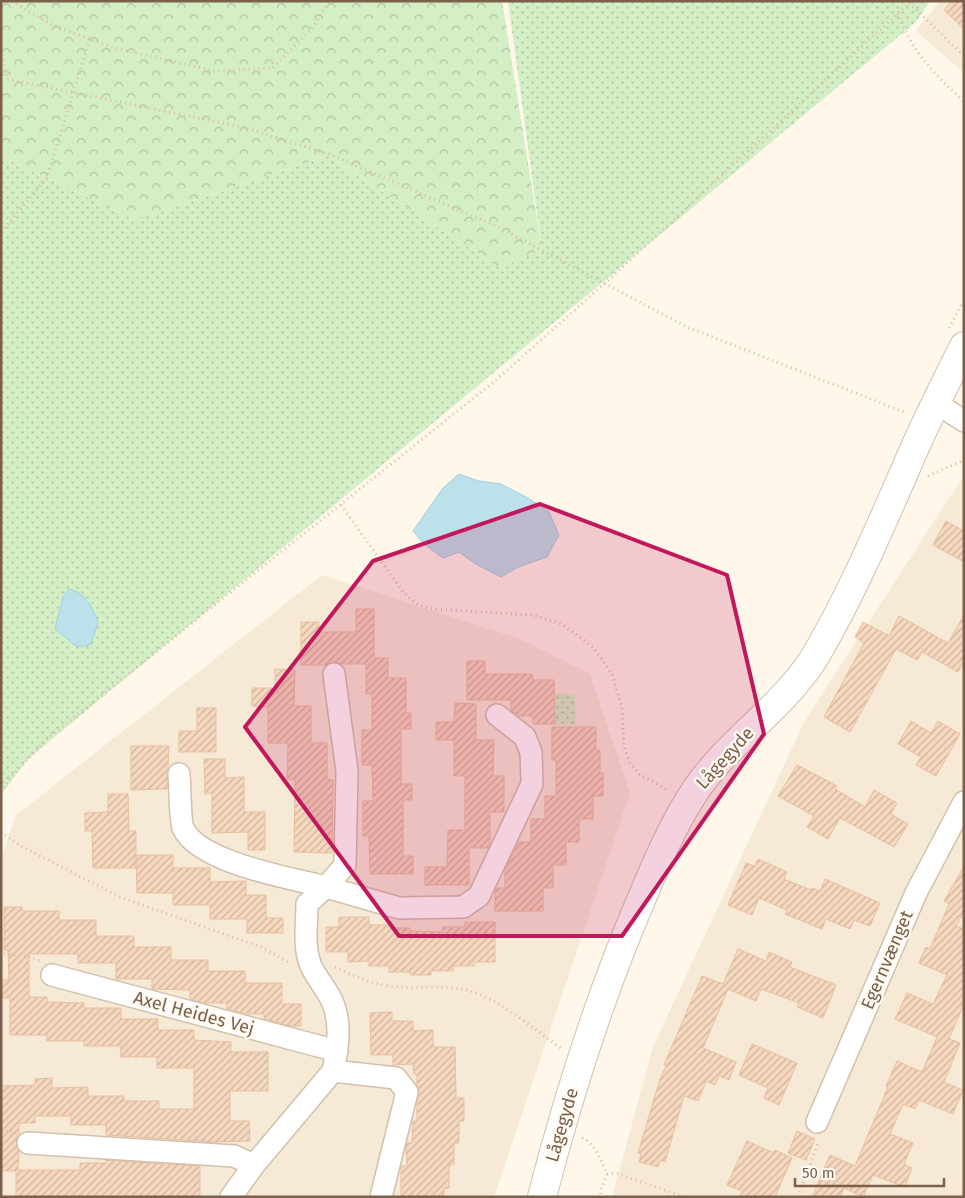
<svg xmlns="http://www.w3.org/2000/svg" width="965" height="1198" viewBox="0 0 965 1198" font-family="'Fira Sans',sans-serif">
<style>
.residential{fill:#f6ead7}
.grass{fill:url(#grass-dots)}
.forest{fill:url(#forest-crowns)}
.water{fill:#bce1ea;stroke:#a1d0dd}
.building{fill:url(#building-hatch);stroke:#e9bf9e}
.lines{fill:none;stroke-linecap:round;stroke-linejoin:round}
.minor-casing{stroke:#d2c0ad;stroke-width:24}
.tertiary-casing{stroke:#d2c0ad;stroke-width:30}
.path{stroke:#dcbba1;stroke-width:3;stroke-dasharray:1 4;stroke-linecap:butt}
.minor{stroke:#fff;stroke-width:21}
.tertiary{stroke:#fff;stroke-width:28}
.marked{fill:#c2185b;fill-opacity:0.2;stroke:#c2185b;stroke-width:4;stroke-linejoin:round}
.labels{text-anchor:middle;stroke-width:5;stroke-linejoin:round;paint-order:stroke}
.street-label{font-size:18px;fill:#7c5f4a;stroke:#fffaf2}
</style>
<defs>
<pattern id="grass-dots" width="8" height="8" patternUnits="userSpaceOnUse" patternTransform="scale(1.25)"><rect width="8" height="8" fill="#d4eec6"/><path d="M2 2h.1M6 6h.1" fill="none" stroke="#b1c4a3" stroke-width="1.8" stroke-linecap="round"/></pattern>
<pattern id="forest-crowns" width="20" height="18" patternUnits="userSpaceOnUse" patternTransform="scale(1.25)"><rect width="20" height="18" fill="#d4eec6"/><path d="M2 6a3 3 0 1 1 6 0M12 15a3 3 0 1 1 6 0" fill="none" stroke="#b1c4a3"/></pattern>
<pattern id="building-hatch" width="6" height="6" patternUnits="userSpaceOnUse" patternTransform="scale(1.25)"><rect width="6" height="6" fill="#f6d8bf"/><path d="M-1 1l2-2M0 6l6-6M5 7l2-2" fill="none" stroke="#ccb29d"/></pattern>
</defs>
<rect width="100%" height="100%" fill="#fef7ea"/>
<g class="residential">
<path d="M 940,1 L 964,1 L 964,73 L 916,31 Z"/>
<path d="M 964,475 L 964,1197 L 612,1197 L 653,1047 L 804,722 Z"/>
<path d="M 322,575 L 520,639 L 590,674 L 630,793 L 494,1197 L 1,1197 L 1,859 L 16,815 Z"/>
</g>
<g class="grass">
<path d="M 508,1 L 930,1 L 916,22 L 27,760 L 1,795 L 1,156 L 135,220 L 327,156 L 499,267 L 542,250 Z"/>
<path d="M 554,694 L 575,694 L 576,725 L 554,725 Z"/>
</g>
<path class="forest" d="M 1,1 L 502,1 L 542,250 L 499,267 L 327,156 L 135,220 L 1,156 Z"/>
<g class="water">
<path d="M 459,474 L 479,481 L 501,484 L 528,498 L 549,512 L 559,535 L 547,557 L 518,567 L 501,577 L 474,563 L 459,552 L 443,558 L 424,544 L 413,531 L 443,488 Z"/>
<path d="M 69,589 C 86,593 92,607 98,622 L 91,644 L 82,647 L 74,645 C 68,638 61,635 55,629 L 63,597 Z"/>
</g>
<g class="building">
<path d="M 952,1 L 964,1 L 964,29 L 944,10 Z"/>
<path d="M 946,521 L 964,531 L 964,562 L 933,545 Z"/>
<path d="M 356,609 L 374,609 L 374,658 L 388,658 L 388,678 L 406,678 L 406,713 L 411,713 L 411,729 L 401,729 L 401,784 L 412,784 L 412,800 L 403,800 L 403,856 L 413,856 L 413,874 L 370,874 L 369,836 L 363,836 L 363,801 L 373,801 L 372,765 L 362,765 L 362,730 L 372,730 L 372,694 L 366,694 L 366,664 L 342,664 L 333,662 L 326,665 L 301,665 L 301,622 L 319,622 L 319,632 L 356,632 Z"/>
<path d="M 964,615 L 964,660 L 958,672 L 922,652 L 917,660 L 896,649 L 850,732 L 824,717 L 864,643 L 855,637 L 863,622 L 889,636 L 899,616 L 948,643 Z"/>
<path d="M 467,661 L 485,661 L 485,674 L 532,674 L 533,680 L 554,680 L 555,724 L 533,724 L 533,716 L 519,716 L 511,710 L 511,700 L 467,700 Z"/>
<path d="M 275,669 L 295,670 L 294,706 L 311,706 L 311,743 L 327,743 L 327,779 L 333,780 L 332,853 L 294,852 L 295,780 L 287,779 L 288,743 L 268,743 L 268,707 L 252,706 L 252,688 L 275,688 Z"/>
<path d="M 455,703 L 476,704 L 476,740 L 494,740 L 493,776 L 504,776 L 504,812 L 490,812 L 490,844 L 488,848 L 469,848 L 469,885 L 425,885 L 425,867 L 447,867 L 448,830 L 465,830 L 465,776 L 454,776 L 454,740 L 436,740 L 436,722 L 454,722 Z"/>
<path d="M 197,708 L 216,708 L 216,752 L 179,752 L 179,731 L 197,731 Z"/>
<path d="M 911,721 L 931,733 L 938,721 L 960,734 L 936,776 L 916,765 L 921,757 L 898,744 Z"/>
<path d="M 552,727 L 596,727 L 596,750 L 600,750 L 600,773 L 603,773 L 603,796 L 593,796 L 593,819 L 579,819 L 579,842 L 566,842 L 566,865 L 553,865 L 553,888 L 543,888 L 543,911 L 495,911 L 495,890 L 497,888 L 505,888 L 505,870 L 519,842 L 531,842 L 531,819 L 545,819 L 545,796 L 556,796 L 556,760 L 552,760 Z"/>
<path d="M 131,746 L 169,746 L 167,789 L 131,790 Z"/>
<path d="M 204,759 L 225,759 L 225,778 L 244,777 L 244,812 L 265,812 L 265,850 L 248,850 L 248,832 L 212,833 L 212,793 L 205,794 Z"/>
<path d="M 797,765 L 837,786 L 835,789 L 865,807 L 874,790 L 897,803 L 891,814 L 908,824 L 894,847 L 840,818 L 828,839 L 807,827 L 814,816 L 778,796 Z"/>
<path d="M 108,794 L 128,794 L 129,831 L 136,831 L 136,868 L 93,868 L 92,831 L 85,831 L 85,813 L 108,812 Z"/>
<path d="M 136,855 L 173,855 L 173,868 L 210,868 L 210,882 L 246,881 L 246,895 L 266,895 L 266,918 L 283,918 L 283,933 L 247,933 L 247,919 L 210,919 L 210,905 L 173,905 L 173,893 L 137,893 Z"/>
<path d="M 758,859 L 787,872 L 784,879 L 811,890 L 812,888 L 820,891 L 825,879 L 880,903 L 870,926 L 854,920 L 850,929 L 826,919 L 822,929 L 785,914 L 787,910 L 759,898 L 752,915 L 728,905 L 746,863 L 755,866 Z"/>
<path d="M 964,866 L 964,911 L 956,926 L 964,929 L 964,1004 L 949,1039 L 960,1043 L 944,1082 L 963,1090 L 953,1114 L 919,1100 L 915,1109 L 903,1104 L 890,1134 L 913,1143 L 904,1164 L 912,1168 L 905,1187 L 873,1175 L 863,1197 L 844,1188 L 840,1197 L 812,1197 L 830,1155 L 855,1166 L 888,1087 L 886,1086 L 897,1061 L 922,1072 L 937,1037 L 895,1019 L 907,993 L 933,1004 L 947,975 L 919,963 L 926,947 L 930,949 L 949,904 L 944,901 Z"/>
<path d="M 4,907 L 22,907 L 22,911 L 59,911 L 59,920 L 96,920 L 96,936 L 134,936 L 134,947 L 171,947 L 171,960 L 208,960 L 208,971 L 245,971 L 245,983 L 282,983 L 282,1004 L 301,1004 L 301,1026 L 290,1026 L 264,1019 L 264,1014 L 248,1014 L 227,1009 L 227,1003 L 204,1003 L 190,999 L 190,990 L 152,989 L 152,979 L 116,979 L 116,963 L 78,963 L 78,954 L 29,954 L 29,997 L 47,997 L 47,1002 L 84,1003 L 84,1008 L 121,1008 L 121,1019 L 158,1019 L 158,1030 L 194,1030 L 194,1040 L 231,1042 L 231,1052 L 268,1052 L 268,1091 L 230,1091 L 230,1121 L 249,1121 L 250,1141 L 214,1142 L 106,1135 L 106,1125 L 71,1125 L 71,1116 L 35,1116 L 35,1123 L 19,1123 L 19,1135 L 16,1143 L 19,1151 L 18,1170 L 80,1170 L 80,1163 L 106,1163 L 106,1160 L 200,1166 L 200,1197 L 16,1197 L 16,1171 L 1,1171 L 1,1086 L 35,1085 L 35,1079 L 52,1078 L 52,1088 L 88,1087 L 88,1096 L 124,1096 L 124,1101 L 159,1101 L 159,1109 L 194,1109 L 194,1068 L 157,1068 L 157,1057 L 120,1057 L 121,1046 L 84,1046 L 84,1041 L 47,1041 L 47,1035 L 10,1035 L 10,998 L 1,998 L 1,980 L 9,980 L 8,950 L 4,950 Z"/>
<path d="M 339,917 L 369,917 L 369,925 L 389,925 L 389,928 L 410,928 L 410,931 L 443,932 L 443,927 L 465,927 L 465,922 L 495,922 L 495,962 L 474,962 L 474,966 L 453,966 L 453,971 L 431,971 L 431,975 L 410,975 L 410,972 L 389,972 L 389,966 L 369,966 L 369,961 L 348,962 L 348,952 L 326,952 L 326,927 L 339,927 Z"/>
<path d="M 738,949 L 766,961 L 769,952 L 792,962 L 790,967 L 836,985 L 823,1018 L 797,1007 L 799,1003 L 761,989 L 756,1001 L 728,989 L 703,1048 L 736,1062 L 729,1080 L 719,1076 L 715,1085 L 706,1081 L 698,1101 L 684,1096 L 665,1162 L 660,1160 L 658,1167 L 639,1162 L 641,1154 L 638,1153 L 660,1079 L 666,1066 L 664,1065 L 702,976 L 723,984 Z"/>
<path d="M 392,1012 L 392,1021 L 413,1021 L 413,1031 L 433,1030 L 433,1047 L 455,1047 L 456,1098 L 464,1098 L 464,1121 L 459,1121 L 459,1143 L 454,1143 L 454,1165 L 449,1165 L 449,1188 L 444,1189 L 444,1197 L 401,1197 L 401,1168 L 402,1166 L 407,1166 L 406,1147 L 407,1143 L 412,1143 L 413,1121 L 417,1121 L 417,1105 L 419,1090 L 417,1084 L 417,1074 L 414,1074 L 413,1064 L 393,1065 L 393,1055 L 371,1055 L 370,1013 Z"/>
<path d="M 752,1044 L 797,1063 L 779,1105 L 764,1098 L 768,1088 L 739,1075 Z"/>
<path d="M 797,1131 L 815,1139 L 806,1160 L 788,1153 Z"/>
<path d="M 747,1141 L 774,1153 L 775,1150 L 792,1158 L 775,1197 L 740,1197 L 742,1191 L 727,1185 Z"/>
</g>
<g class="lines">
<defs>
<g id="minor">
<path d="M 936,403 L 964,421"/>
<path d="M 179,774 C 180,783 180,821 183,828 C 199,863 291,878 326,887 L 345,865 L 347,771 L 334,674"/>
<path d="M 52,975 L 337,1051"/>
<path d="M 333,1071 L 396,1078 L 407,1092 L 381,1197"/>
<path d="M 817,1122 L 916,893 L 964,802"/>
<path d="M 28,1143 L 234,1156 L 254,1165"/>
<path d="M 231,1197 L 254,1165 L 333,1071 C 338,1047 342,1020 331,999 C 325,987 316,977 311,966 C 303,947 307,924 307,904 L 326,887 L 399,908 L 463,907 L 479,896 L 532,784 L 531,752 L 525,737 L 497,715"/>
</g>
<path id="tertiary" d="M 542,1197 C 568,1096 600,996 641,900 C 657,862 674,822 697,788 C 731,739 785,706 816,655 C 851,595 878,532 906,468 C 923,427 944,386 964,346"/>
</defs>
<use href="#minor" class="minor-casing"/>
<use href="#tertiary" class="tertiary-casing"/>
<g class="path">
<path d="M 12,1 L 52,25 L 111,47 L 214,71 L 273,68 L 313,27 L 329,1"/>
<path d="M 909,3 L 964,56"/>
<path d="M 898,13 C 912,53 934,73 964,102"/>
<path d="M 1,50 L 7,79 L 242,127 L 329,154 L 500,228 L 687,327 L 904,412"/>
<path d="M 1,232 L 47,178 L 90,39"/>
<path d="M 949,328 L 964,300"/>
<path d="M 928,476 L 964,460"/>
<path d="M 341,505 L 404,593 L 418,605 L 435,609 L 533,615 L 562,624 L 593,647 L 612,674 L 622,708 L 624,747 L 630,763 L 639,774 L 668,790"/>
<path d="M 1,792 L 12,776 L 47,739 L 495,381 L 604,284 L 911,1"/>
<path d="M 1,832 L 19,845 L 122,898 L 261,947 L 288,962"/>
<path d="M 1,950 L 4,954 L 29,957 L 40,961"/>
<path d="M 335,967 C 353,976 370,983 390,986 C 415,990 441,984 466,990 C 499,998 533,1029 561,1048"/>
<path d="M 1,1130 L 13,1131"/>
<path d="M 582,1138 C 596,1145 601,1160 607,1174 L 601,1190 L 600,1197"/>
<path d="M 607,1174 L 616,1173 L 684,1197"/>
<path d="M 798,1197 L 819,1141"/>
</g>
<use href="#minor" class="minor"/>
<use href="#tertiary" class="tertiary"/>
</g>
<path class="marked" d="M 540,504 L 727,575 L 764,734 L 622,936 L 399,936 L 245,727 L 373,561 Z"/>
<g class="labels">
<g class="street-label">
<text transform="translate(725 758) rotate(-48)" y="6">Lågegyde</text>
<text transform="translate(887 960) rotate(-67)" y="6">Egernvænget</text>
<text transform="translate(194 1013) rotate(15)" y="6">Axel Heides Vej</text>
<text transform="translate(562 1125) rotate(-74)" y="6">Lågegyde</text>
</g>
</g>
<rect width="965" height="1198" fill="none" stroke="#7c5f4a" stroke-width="5"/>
<path d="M795 1178v8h149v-8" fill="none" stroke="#7c5f4a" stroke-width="2.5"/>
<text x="802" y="1178" font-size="15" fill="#7c5f4a" stroke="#fffaf2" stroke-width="4" paint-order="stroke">50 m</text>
</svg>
